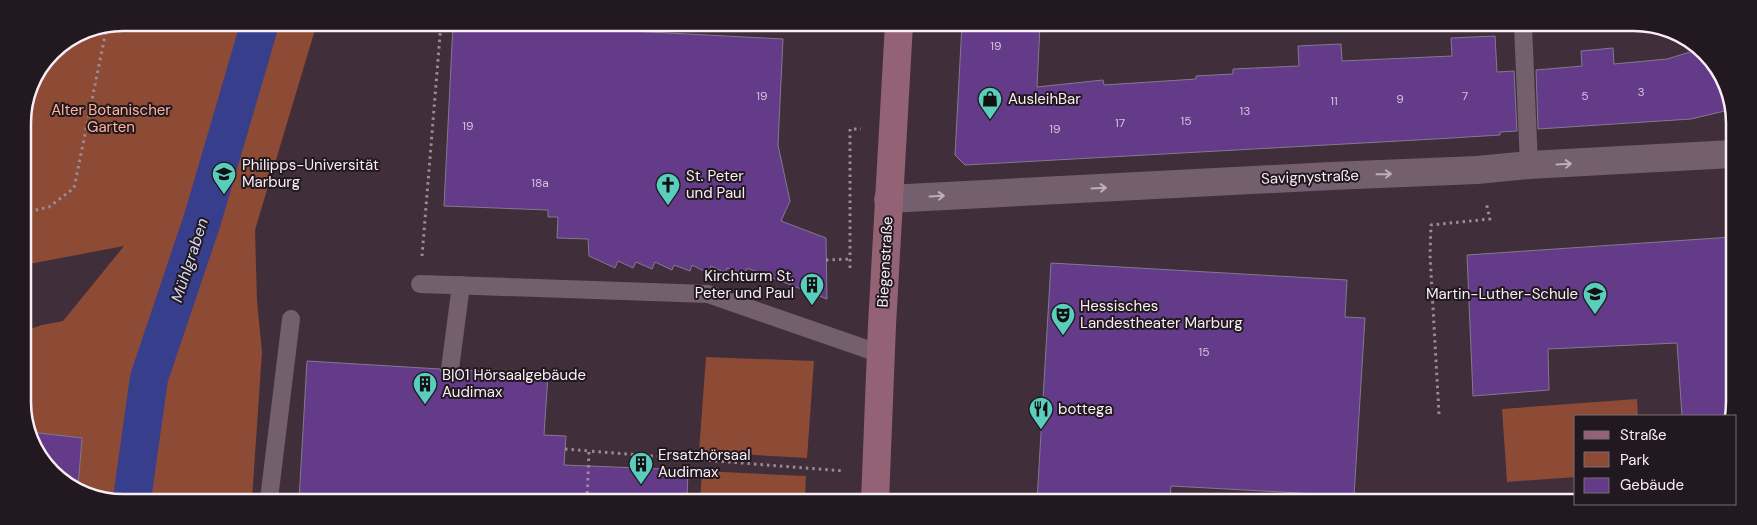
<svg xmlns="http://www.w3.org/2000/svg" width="1757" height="525" viewBox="0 0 1757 525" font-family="'DM Sans',sans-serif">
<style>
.green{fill:#8d4a34}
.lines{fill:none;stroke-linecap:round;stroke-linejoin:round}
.canal{stroke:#373e8c;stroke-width:38}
.building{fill:#643b89;stroke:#83798e}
.path{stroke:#9a8b96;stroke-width:3;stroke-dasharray:2.5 4;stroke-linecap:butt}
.lane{stroke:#735f6d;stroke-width:18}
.street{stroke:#735f6d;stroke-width:28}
.secondary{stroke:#936274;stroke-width:28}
.oneway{stroke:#bdaeb8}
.labels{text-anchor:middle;stroke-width:4;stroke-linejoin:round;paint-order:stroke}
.number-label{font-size:12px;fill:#d4c1db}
.poi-label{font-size:15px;fill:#faeef6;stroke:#21191f;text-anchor:start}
.park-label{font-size:15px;fill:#ffb39a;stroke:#21191f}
.street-label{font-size:15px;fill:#faeef6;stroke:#21191f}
.water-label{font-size:16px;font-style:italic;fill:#d2d7ee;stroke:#21191f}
.rim{fill:none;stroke:#faeef6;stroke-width:2.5}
</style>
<rect width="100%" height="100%" fill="#402e3b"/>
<g class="green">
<path d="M 124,23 L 317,23 L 255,230 L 257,301 L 262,352 L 252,499 L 98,499 L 78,487 L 82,438 L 30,432 L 24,421 L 24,331 L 42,325 L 63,321 L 124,246 L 24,265 L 23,117 L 33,79 L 52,52 L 85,30 Z"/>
<path d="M 706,357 L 814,361 L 807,458 L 699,452 Z"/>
<path d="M 1637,399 L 1638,416 L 1576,416 L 1576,477 L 1507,482 L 1502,409 Z"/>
<path d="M 702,471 L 806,476 L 805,501 L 700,500 Z"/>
</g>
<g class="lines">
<path class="canal" d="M 132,499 L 149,378 L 202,221 L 260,23"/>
</g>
<g class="building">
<path d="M 453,24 L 535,26 L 783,39 L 778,145 L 790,201 L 781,221 L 826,238 L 827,299 L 747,268 L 745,274 L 727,268 L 726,273 L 711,266 L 708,273 L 692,265 L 690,271 L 674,265 L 672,270 L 655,262 L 652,269 L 636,262 L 633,268 L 618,261 L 615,268 L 589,256 L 588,239 L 557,238 L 558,217 L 548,217 L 548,210 L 444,206 Z"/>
<path d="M 962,24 L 1040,25 L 1037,87 L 1103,80 L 1104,85 L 1196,79 L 1196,76 L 1233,74 L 1233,69 L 1299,66 L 1298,46 L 1341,44 L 1342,61 L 1452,56 L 1451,38 L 1495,36 L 1497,72 L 1514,71 L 1517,131 L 1500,132 L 1500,135 L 1435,139 L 965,165 L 955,155 Z"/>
<path d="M 1613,48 L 1614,64 L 1667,59 L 1700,49 L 1705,52 L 1733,104 L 1733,109 L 1691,119 L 1538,129 L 1536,70 L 1582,66 L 1581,51 Z"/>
<path d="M 1732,237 L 1731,416 L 1682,416 L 1677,343 L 1548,349 L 1549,390 L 1473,396 L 1467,255 Z"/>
<path d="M 1051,263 L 1347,280 L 1345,317 L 1365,318 L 1354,496 L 1171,486 L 1170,501 L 1037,501 Z"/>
<path d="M 307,361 L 440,369 L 443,377 L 449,380 L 458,376 L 461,370 L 548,375 L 544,435 L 566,436 L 564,465 L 688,470 L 687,500 L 299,500 Z"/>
<path d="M 30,432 L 82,438 L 78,487 L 52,473 Z"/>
</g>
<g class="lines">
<g class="path">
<path d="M 23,213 L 49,207 L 74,188 L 107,26"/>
<path d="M 422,256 L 441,23"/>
<path d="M 826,260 L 850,259"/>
<path d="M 850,268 L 850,129 L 861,129"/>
<path d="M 1439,414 L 1430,255 L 1431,225 L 1490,219 L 1486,202"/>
<path d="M 565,449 L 589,451"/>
<path d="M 587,500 L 589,451 L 844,471"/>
</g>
<g class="lane">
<path d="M 1523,26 L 1529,165"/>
<path d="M 420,284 L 708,294 L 881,354"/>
<path d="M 450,369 L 461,285"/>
<path d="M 269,499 L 291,319"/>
</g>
<path class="street" d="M 888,199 L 1331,176 L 1477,170 L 1529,165 L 1732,154"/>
<path class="secondary" d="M 875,501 L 882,325 L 899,24"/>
</g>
<defs><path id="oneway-shaft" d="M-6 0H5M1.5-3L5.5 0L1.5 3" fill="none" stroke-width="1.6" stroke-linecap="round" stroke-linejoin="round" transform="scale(1.25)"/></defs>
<g class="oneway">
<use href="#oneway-shaft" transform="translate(1564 164) rotate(-3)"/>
<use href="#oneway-shaft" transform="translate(1384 174) rotate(-1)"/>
<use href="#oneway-shaft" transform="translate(1099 188) rotate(-3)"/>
<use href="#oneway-shaft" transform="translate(937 196) rotate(-3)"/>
</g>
<defs>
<symbol id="shop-pin" viewBox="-11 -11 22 30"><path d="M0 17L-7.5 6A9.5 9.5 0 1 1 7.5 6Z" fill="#5acebd" stroke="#21191f"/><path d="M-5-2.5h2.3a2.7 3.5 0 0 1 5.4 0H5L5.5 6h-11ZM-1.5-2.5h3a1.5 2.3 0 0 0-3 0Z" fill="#111"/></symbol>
<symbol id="university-pin" viewBox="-11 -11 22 30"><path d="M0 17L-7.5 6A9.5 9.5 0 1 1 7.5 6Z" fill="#5acebd" stroke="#21191f"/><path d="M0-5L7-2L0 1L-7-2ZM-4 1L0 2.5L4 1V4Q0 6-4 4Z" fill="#111"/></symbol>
<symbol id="church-pin" viewBox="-11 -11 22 30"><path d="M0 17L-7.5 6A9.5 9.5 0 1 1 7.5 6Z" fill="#5acebd" stroke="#21191f"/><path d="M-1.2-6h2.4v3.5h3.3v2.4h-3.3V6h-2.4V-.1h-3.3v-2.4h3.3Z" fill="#111"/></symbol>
<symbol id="building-pin" viewBox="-11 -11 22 30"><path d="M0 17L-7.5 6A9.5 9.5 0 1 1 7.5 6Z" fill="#5acebd" stroke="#21191f"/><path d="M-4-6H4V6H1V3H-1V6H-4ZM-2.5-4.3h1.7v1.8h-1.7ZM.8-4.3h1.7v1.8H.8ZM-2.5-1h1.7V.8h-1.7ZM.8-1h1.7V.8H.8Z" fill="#111"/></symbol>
<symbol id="school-pin" viewBox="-11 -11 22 30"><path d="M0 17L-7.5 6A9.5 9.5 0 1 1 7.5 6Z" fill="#5acebd" stroke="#21191f"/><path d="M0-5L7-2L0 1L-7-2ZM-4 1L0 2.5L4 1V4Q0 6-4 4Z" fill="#111"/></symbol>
<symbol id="theatre-pin" viewBox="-11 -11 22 30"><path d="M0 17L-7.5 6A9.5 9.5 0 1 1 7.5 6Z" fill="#5acebd" stroke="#21191f"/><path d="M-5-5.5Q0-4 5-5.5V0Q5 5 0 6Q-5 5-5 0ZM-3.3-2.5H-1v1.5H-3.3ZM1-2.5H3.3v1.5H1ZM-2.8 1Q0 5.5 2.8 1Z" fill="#111"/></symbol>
<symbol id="restaurant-pin" viewBox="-11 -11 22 30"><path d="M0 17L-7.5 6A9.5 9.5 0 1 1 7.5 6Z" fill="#5acebd" stroke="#21191f"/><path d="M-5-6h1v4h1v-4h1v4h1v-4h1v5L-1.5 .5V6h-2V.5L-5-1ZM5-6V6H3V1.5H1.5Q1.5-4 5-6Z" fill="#111"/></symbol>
</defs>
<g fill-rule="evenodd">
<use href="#shop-pin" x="976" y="85" width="28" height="38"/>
<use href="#university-pin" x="210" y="160" width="28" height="38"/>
<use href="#church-pin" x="654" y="171" width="28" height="38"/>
<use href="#building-pin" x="798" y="271" width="28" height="38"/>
<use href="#school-pin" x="1581" y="280" width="28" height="38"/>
<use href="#theatre-pin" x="1049" y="301" width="28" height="38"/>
<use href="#building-pin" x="411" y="370" width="28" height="38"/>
<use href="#restaurant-pin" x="1027" y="395" width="28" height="38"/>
<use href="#building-pin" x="627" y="450" width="28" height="38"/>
</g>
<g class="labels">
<g class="number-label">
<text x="996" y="50">19</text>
<text x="1641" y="96">3</text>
<text x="762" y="100">19</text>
<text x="1465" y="100">7</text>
<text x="1585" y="100">5</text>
<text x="1400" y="103">9</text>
<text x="1334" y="105">11</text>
<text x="1245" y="115">13</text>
<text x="1186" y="125">15</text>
<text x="1120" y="127">17</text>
<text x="468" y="130">19</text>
<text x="1055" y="133">19</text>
<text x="540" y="187">18a</text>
<text x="1204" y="356">15</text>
</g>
<g class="poi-label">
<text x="1008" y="104">AusleihBar</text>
<text x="242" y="170">Philipps-Universität<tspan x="242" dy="17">Marburg</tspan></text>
<text x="686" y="181">St. Peter<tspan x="686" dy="17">und Paul</tspan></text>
<text x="794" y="281" text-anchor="end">Kirchturm St.<tspan x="794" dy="17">Peter und Paul</tspan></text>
<text x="1578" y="299" text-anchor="end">Martin-Luther-Schule</text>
<text x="1080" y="311">Hessisches<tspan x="1080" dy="17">Landestheater Marburg</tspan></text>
<text x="442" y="380">B|01 Hörsaalgebäude<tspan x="442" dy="17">Audimax</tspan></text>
<text x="1058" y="414">bottega</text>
<text x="658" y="460">Ersatzhörsaal<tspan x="658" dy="17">Audimax</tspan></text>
</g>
<g class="park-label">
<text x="111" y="115">Alter Botanischer<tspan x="111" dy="17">Garten</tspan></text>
</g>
<g class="street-label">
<text transform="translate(1310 177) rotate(-2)" y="5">Savignystraße</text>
<text transform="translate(885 262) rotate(-87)" y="5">Biegenstraße</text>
</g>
<g class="water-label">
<text transform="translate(189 260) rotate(-72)" y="6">Mühlgraben</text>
</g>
</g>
<path d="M0 0H1757V525H0ZM123 31H1634A92 92 0 0 1 1726 123V402A92 92 0 0 1 1634 494H123A92 92 0 0 1 31 402V123A92 92 0 0 1 123 31Z" fill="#21191f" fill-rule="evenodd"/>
<path class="rim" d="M123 31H1634A92 92 0 0 1 1726 123V402A92 92 0 0 1 1634 494H123A92 92 0 0 1 31 402V123A92 92 0 0 1 123 31Z"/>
<rect x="1574" y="415" width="162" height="90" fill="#21191f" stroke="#786e75"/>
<rect x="1584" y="431" width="25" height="8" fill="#936274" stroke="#786e75"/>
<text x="1620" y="440" font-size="15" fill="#faeef6">Straße</text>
<rect x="1584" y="452" width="25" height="15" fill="#8d4a34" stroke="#786e75"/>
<text x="1620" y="465" font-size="15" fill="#faeef6">Park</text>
<rect x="1584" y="478" width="25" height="15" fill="#643b89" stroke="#786e75"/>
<text x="1620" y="490" font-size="15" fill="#faeef6">Gebäude</text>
</svg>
